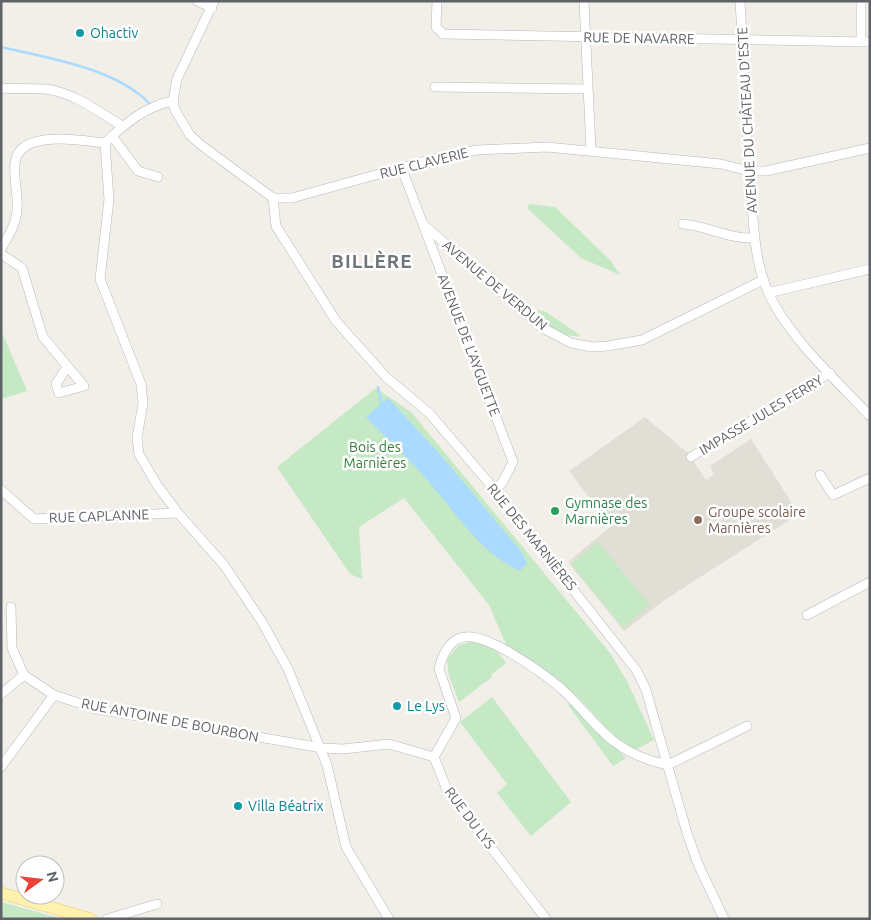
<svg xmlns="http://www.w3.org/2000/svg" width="871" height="920" viewBox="0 0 871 920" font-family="Ubuntu,sans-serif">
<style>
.education{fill:#e1ded6}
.green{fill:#c5e8c5}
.water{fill:#aadaff}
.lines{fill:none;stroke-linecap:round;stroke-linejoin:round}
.stream{stroke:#aadaff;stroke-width:2.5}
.minor-casing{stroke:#b5b8bc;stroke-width:10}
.major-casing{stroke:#f2c960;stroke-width:12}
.minor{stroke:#fff;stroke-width:9}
.major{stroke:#fff2af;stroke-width:11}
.culture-dot{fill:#0f9aa8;stroke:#fff;stroke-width:2}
.leisure-dot{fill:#2e9e5b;stroke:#fff;stroke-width:2}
.education-dot{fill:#8d6e63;stroke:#fff;stroke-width:2}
.labels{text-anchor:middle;stroke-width:5;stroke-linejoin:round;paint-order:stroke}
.culture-label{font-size:14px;fill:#0d838f;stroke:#fff;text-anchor:start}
.street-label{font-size:14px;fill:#5f6368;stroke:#fff}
.park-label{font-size:14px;fill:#348238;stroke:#fff}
.leisure-label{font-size:14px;fill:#27864d;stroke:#fff;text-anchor:start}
.education-label{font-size:14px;fill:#785e54;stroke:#fff;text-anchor:start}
.district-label{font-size:19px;font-weight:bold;letter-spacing:1px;fill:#70757a;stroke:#fff}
</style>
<rect width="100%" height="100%" fill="#f1efe8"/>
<path class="education" d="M 645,417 L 689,454 L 706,480 L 714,474 L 710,466 L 751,439 L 799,514 L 666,599 L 624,631 L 568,562 L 611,526 L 569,471 Z"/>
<g class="green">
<path d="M 529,204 L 555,207 L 611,261 L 620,275 L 581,258 L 528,209 Z"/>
<path d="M 538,310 L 546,312 L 581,336 C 566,338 545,326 534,316 Z"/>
<path d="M 1,330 L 27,391 L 1,399 Z"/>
<path d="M 376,388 L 412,413 L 610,653 L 627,681 L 654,740 L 635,750 L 612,734 L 578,697 L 560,681 L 507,647 L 489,605 L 404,498 L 359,527 L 362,579 L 350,574 L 277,467 Z"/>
<path d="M 598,542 L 650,605 L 623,628 L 571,564 Z"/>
<path d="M 474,641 C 489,642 498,651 506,663 L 491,675 L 492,677 L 459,702 L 449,676 L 447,659 L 459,645 Z"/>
<path d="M 492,697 L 571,802 L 531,836 L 497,793 L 507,784 L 460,722 Z"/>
<path d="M 570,704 L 626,758 L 613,766 L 568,705 Z"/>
<path d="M 1,902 L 59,918 L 61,919 L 1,919 Z"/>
</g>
<path class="water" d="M 388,398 L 439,453 L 520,550 L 527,563 L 520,571 C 478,553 451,505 420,472 C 403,453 384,436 366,417 Z"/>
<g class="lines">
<g class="stream">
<path d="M 1,47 C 48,58 115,68 149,103"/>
<path d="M 378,387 L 382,407"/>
</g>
<defs>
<g id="minor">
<path d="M 197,1 L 212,8"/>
<path d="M 214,1 L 177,79 L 173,101 L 175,110 L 190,135 L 201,145 L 273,198 L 292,198 L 444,156 L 477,150 L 547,147 L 721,164 L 749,171 L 766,171 L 870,148"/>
<path d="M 437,1 L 436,27 L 443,34 L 870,42"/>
<path d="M 584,1 L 591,150"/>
<path d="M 740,1 C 744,64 745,127 751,190 C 754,230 754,268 774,304 C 798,346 837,381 870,416"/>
<path d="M 861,1 L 861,42"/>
<path d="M 435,87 L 587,89"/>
<path d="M 1,88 C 16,89 30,88 45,89 C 73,92 99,112 122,126"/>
<path d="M 173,101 C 146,106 124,124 105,143 L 109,199 L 100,279 L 141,384 L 143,403 L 137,438 L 139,454 L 157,485 L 178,513 L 224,565 L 262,622 L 288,669 L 327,765 L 346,847 L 389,919"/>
<path d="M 112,136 L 138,171 L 158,177"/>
<path d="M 402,169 L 513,462 L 502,483 L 495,490"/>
<path d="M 273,198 L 276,226 L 336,321 L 386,377 L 429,413 L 495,490 L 637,671 L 646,690 L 687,833 L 698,864 L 724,919"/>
<path d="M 683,224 C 707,226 729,239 754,238"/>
<path d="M 424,225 L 541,327 L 571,343 L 592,347 L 608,346 L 642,340 L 763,280"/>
<path d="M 1,249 C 6,240 12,231 15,221 C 21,203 13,182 15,163 C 19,128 83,141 105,143"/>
<path d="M 1,254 L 22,268 L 43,337 L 84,386 L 59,393 L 56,384 L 67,367"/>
<path d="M 768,293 L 870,269"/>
<path d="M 691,457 L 830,373"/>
<path d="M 820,475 L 833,495 L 870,478"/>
<path d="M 1,490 L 34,519 L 178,513"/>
<path d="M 11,607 L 12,648 L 24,675 L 54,695 L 97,709 L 322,748 L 343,749 L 389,744 L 434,757"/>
<path d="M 807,615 L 870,582"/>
<path d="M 1,694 L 24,675"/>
<path d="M 434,757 L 456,718 L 439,669 C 450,623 478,635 509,652 C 529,664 548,676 565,692 C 582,708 597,729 616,743 C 632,755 649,761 668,765"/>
<path d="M 434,757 L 447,790 L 546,919"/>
<path d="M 668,765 L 747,726"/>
<path d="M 1,767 L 54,695"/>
<path d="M 107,919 L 157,904"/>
</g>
<path id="major" d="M 1,893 L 91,919"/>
</defs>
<use href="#minor" class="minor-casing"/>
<use href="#major" class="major-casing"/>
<use href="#minor" class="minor"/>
<use href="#major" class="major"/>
</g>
<g class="culture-dot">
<circle cx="80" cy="33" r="5"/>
<circle cx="397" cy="706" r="5"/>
<circle cx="238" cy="806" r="5"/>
</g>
<circle class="leisure-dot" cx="555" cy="511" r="5"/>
<circle class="education-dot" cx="698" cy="520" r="5"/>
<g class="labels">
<g class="culture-label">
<text x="90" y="38">Ohactiv</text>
<text x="407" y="711">Le Lys</text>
<text x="248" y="811">Villa Béatrix</text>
</g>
<g class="street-label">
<text transform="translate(639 38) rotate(1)" y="5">RUE DE NAVARRE</text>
<text transform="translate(747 120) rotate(-93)" y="5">AVENUE DU CHÂTEAU D'ESTE</text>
<text transform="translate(424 163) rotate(-14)" y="5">RUE CLAVERIE</text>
<text transform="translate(495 285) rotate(40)" y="5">AVENUE DE VERDUN</text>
<text transform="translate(469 345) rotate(69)" y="5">AVENUE DE L'AYGUETTE</text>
<text transform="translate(761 415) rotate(-31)" y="5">IMPASSE JULES FERRY</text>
<text transform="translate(99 516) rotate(-2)" y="5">RUE CAPLANNE</text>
<text transform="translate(532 537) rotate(51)" y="5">RUE DES MARNIÈRES</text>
<text transform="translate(170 720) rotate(11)" y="5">RUE ANTOINE DE BOURBON</text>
<text transform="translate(470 818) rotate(53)" y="5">RUE DU LYS</text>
</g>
<g class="park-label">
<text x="375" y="452">Bois des<tspan x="375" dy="16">Marnières</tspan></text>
</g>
<g class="leisure-label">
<text x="565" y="508">Gymnase des<tspan x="565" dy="16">Marnières</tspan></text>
</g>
<g class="education-label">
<text x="708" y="517">Groupe scolaire<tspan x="708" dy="16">Marnières</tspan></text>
</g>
<g class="district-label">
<text x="372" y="268">BILLÈRE</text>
</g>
</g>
<rect width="871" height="920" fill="none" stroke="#5f6368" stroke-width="5"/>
<g transform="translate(40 880) rotate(75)"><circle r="24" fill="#ffffff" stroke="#bfc1c3"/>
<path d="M0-4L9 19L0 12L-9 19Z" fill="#ea4335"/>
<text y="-8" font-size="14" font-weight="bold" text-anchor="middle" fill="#5f6368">N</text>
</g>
</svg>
